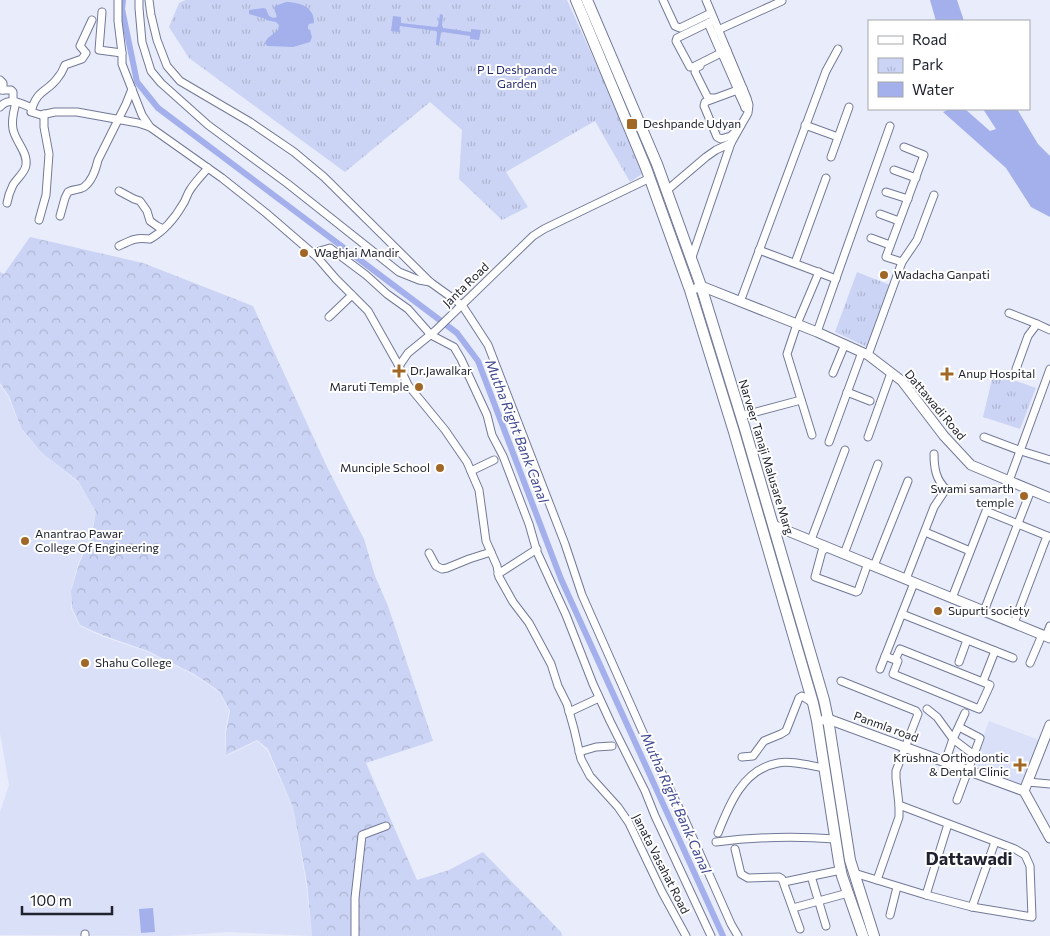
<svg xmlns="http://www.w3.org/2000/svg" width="1050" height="936" viewBox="0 0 1050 936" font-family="Commissioner,sans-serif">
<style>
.built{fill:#dae0f8}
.forest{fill:url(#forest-crowns)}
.park{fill:url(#park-tufts)}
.water{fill:#a3b0ec}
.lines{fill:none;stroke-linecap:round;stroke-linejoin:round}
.canal{stroke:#a3b0ec;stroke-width:6}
.minor-casing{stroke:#727997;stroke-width:9}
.tertiary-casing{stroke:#727997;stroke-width:11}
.primary-casing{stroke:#727997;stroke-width:12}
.minor{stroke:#fff;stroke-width:7}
.tertiary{stroke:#fff;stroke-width:9}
.primary{stroke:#fff;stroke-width:10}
.poi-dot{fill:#a16727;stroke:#fff;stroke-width:2}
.labels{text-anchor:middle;stroke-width:4;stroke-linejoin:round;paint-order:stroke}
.park-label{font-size:12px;fill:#272c71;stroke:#fff}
.poi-label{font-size:12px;fill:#20232f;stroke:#fff;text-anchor:start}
.street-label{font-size:12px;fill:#20232f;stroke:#fff}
.water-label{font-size:14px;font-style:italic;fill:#404991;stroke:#fff}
.district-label{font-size:18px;font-weight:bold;fill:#20232f;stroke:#fff}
</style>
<defs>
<pattern id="forest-crowns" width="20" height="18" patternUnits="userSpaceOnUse" patternTransform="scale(1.25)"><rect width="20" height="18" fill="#cbd4f5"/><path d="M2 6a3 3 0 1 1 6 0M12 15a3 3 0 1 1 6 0" fill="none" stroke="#aeb6d2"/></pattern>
<pattern id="park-tufts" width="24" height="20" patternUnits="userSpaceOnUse" patternTransform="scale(1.25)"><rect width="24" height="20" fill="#cbd4f5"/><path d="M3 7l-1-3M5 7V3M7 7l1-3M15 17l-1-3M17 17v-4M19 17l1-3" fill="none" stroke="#aeb6d2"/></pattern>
</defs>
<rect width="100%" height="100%" fill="#e9ecfa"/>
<g class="built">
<path d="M 0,385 L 8,396 L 21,429 L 42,453 L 78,482 L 96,512 L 91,534 L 78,564 L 71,590 L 71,608 L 80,626 L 101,636 L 148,652 L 194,675 L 219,692 L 229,711 L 225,732 L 226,756 L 257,741 L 267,750 L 293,807 L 306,883 L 312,936 L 229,932 L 169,936 L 0,935 L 0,812 L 9,785 L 0,733 Z"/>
<path d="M 989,721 L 1039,740 L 1022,785 L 972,766 Z"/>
</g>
<path class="forest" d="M 30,237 L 143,263 L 253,306 L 328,469 L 364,539 L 375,576 L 388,606 L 433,741 L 366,763 L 417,880 L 449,870 L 483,852 L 561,932 L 562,936 L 312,936 L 307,883 L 293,807 L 268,749 L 257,740 L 226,755 L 226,732 L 230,711 L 219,691 L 194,674 L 148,651 L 102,635 L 80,625 L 72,608 L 71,591 L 79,564 L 92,534 L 96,512 L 78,481 L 42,453 L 21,428 L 9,396 L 0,383 L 0,272 L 4,274 Z"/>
<g class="park">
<path d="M 185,0 L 567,0 L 645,172 L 630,182 L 595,121 L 506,172 L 528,207 L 502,220 L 459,179 L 462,130 L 430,102 L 345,172 L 189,58 L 169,27 L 179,3 Z"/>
<path d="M 857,272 L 890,285 L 867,347 L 835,332 Z"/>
<path d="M 993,375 L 999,375 L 1036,388 L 1020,429 L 983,417 Z"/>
</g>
<g class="water">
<path d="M 930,0 L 957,0 L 964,21 L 936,21 Z"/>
<path d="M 286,2 C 299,2 315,7 314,23 L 309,24 L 308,26 L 308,29 L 310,30 L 312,37 L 310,42 L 293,47 L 268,46 L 266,45 L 265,42 L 268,38 L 278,30 L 279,25 L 276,22 L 266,20 L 266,19 L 249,14 L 249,10 L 264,8 L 266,9 L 269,16 L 273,18 L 277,17 L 274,8 L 275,6 Z"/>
<path d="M 440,14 L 443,15 L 442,26 L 443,27 L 443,28 L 471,32 L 471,29 L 481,30 L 479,40 L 470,39 L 470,36 L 443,32 L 441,33 L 439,45 L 436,45 L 437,33 L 436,31 L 400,26 L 399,32 L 391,31 L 393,16 L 401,17 L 401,23 L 436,27 L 438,26 Z"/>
<path d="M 950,109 L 965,109 L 990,131 L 996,129 L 983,109 L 1017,109 L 1038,144 L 1050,156 L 1050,217 L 1031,207 L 1006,168 L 943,112 Z"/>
<path d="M 153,908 L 155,932 L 141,933 L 139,909 Z"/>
</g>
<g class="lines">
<path class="canal" d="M 123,0 L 122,9 L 137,82 L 158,108 L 457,333 L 478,361 L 561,579 L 723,936"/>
<defs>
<g id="minor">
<path d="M 118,0 L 118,21 L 122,53 L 122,64 L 142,115 L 150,127"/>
<path d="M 139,0 L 139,8 L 142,42 L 151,71 L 161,83 L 208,125 L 288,184 L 399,272 L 419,280 L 430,282"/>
<path d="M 149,0 L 151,15 L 157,40 L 167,66 L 180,81 L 250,122 L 294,152 L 324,177 L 430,282 L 462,305 L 488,345 L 565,544 L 582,595 L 653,755 L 685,820 L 731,924 L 738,936"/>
<path d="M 663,0 L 675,26 L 680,28 L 711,13"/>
<path d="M 102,12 L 99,50 L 122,53"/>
<path d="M 92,20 L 80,46 L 86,53 L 82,59 L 65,65 C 63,69 62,73 59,76 C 48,93 37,88 31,112 L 41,115 L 55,112 L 77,112 L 138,123 L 150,127 L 222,178 L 266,213 L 317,257 L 336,279 L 368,311 L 399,366 L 408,385 L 445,430 L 467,462 L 479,490 L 486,541 L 497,566 L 499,577 L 513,602 L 529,623 L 551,664 L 558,686 L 567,704 L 574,729 L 581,759 L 590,776 L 618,807 L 629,823 L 662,892 L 686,936"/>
<path d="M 714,20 L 677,38 L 676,41 L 690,67 L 693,67 L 727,50"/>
<path d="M 708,23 L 721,53"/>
<path d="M 718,30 L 782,1"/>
<path d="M 723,56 L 737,88"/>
<path d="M 700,66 L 696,68 L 695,72 L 707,96 L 709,98 L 714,98"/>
<path d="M 0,80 L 3,83 L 3,90"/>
<path d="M 0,90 L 11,90 L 13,92 L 13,102"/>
<path d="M 737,90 L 744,105 L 745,108"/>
<path d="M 0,107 C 9,96 22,104 32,108"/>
<path d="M 805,125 L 838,137"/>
<path d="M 735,132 L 731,136 L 721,139 L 717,137 L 704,106 L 705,102 L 743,88"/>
<path d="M 831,157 L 849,107"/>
<path d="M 894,170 L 916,178"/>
<path d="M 119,191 L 134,199 L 140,201 L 147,211 L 150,221 L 157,226 L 163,229"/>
<path d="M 666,191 L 706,157 L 716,150 L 731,143"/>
<path d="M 886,192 L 908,199"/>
<path d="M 7,203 C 8,197 10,191 13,185 C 17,178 25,173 26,165 C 28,152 15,141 13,129 C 11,120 14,110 16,102"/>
<path d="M 880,214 L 899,221"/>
<path d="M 60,216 L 65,198 L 68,192 C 73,189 80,190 84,187 C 92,181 96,169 98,160 L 126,104 L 132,89"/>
<path d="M 39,220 L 46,195 L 49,154 L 44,127 L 44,114"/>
<path d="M 871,238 L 890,245"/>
<path d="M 119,246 C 131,240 136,237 150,239 C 164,231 175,218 183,204 C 186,200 187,194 190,190 C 195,182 202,175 208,168"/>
<path d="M 759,250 L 836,279"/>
<path d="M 313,253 L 330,248 L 366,275 L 387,294 L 408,309 L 431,335 L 454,347 L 461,359 L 487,415 L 492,435 L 503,456 L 529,524 L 537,552 L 566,615 L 593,684 L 610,721 L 645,791 L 655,816 L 711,936"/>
<path d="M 691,260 L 731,143 L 748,113 L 749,105 L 747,98 L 706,0"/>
<path d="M 902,262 L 886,257 L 924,155 L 904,147"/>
<path d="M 795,263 L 826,178"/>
<path d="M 740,302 L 826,71 L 838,49"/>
<path d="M 1009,313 L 1037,324"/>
<path d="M 329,317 L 352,295"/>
<path d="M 817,332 L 890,126"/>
<path d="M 868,355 L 902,262 L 917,240 L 934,195"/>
<path d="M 399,366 L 408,353 L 435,331 L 533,236 L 544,229 L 650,178"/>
<path d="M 1016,369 L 1028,336 L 1037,324 L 1050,330"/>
<path d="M 833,373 L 845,344"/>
<path d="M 847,392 L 870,401"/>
<path d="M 741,416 L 801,400"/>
<path d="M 812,435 L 787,354 L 797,324 L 819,272"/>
<path d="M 868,437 L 891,373"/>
<path d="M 984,437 L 1021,451 L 1050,460"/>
<path d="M 829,442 L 862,352"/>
<path d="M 471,471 L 494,460"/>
<path d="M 1009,481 L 1050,369"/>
<path d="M 925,532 L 970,551"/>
<path d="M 811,540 L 845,450"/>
<path d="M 826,546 L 825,549 L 822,551 L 815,577 L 856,592 L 858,591 L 868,563"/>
<path d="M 429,553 L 436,566 L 442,569 L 447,568 L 469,559 L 491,552"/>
<path d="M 844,554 L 878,464"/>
<path d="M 874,566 L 908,481"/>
<path d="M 498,574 L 537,549"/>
<path d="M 906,579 L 934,507 L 946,489 C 936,480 934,468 934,454"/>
<path d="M 952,598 L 986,511 L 1050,537"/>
<path d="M 984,611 L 1031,490"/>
<path d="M 902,614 L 1013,658"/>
<path d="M 1014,623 L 1047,536"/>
<path d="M 1046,636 L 1050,626"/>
<path d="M 885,656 L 898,661 L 893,674 L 979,709 L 990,685 L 900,649 L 895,660"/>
<path d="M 959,662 L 967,640"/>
<path d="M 1030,663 L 1042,635"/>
<path d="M 880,669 L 914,583"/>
<path d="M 984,679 L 995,651"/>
<path d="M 841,681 L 916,711 L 918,714 L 896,771 L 896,778 L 899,805 L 899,817 L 877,880"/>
<path d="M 927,709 L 937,717 L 953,739 L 965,713"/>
<path d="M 569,712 L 599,698"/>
<path d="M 579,752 L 596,747 L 612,746"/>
<path d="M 742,757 L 753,756 L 764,741 L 781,734 L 786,731 L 799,698 L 802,696 L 813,703"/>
<path d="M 945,762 L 953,739 L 974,755"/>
<path d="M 1028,782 L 1050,784"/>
<path d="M 957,800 L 980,738 L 959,727"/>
<path d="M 718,833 C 729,805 743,769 778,763 C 791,760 811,766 824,768"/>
<path d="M 716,842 C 755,837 796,836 835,839"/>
<path d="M 735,849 L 741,874 L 748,878 L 779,877 L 782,879 L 800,929"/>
<path d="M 854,873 L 926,895 L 972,907 L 1032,917 L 1030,866 L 1025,855 L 1015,849 L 899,805"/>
<path d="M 811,876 L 826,926"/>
<path d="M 784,882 L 841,870"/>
<path d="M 926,895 L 948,824"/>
<path d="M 972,907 L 995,842"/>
<path d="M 793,908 L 848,893"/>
<path d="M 890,915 L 897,887"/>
<path d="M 85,936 L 85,934"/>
<path d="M 355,936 L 355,898 L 362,835 L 386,826"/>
</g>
<g id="tertiary">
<path d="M 697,288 L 701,286 L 817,332 L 868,355 L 902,381 L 944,436 L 971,465 L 1050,498"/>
<path d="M 773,525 L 1050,638"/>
<path d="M 824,720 L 828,719 L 1024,791 L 1050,838"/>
<path d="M 1024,791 L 1050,725"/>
</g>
<g id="primary">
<path d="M 576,0 L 646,168 L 690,290 L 734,432 L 813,703 L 817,721 L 839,862 L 842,876 L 863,936"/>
<path d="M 587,0 L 657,164 L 701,286 L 745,429 L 824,700 L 828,719 L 850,860 L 874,936"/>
</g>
</defs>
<use href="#minor" class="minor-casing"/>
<use href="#tertiary" class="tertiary-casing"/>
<use href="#primary" class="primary-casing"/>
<use href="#minor" class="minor"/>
<use href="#tertiary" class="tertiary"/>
<use href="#primary" class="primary"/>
</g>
<g class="poi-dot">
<rect x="626" y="118" width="12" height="12" rx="2.5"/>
<circle cx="304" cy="253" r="5"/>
<circle cx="884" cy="275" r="5"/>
<path d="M396.5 363.5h5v5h5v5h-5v5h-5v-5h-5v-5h5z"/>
<path d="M944.5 366.5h5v5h5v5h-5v5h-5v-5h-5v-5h5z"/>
<circle cx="419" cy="387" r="5"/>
<circle cx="440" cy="468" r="5"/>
<circle cx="1024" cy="496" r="5"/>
<circle cx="25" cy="541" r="5"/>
<circle cx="938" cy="611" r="5"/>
<circle cx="85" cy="663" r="5"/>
<path d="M1017.5 757.5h5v5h5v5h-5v5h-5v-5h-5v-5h5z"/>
</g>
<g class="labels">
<g class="park-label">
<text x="517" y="74">P L Deshpande<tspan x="517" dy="14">Garden</tspan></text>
</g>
<g class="poi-label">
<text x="643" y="128">Deshpande Udyan</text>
<text x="314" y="257">Waghjai Mandir</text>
<text x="894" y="279">Wadacha Ganpati</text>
<text x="410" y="375">Dr.Jawalkar</text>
<text x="958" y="378">Anup Hospital</text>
<text x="409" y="391" text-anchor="end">Maruti Temple</text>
<text x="430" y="472" text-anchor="end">Munciple School</text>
<text x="1014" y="493" text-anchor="end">Swami samarth<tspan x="1014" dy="14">temple</tspan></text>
<text x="35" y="538">Anantrao Pawar<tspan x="35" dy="14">College Of Engineering</tspan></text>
<text x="948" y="615">Supurti society</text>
<text x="95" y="667">Shahu College</text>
<text x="1009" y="762" text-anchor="end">Krushna Orthodontic<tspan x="1009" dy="14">&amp; Dental Clinic</tspan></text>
</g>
<g class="street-label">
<text transform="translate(466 285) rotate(-44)" y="4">Janta Road</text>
<text transform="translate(935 405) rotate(50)" y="4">Dattawadi Road</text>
<text transform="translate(766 457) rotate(73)" y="4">Narveer Tanaji Malusare Marg</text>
<text transform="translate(886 727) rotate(20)" y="4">Panmla road</text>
<text transform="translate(661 864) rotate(63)" y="4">Janata Vasahat Road</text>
</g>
<g class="water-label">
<text transform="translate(517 431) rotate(69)" y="5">Mutha Right Bank Canal</text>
<text transform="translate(676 803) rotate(66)" y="5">Mutha Right Bank Canal</text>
</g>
<g class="district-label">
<text x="969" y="865">Dattawadi</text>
</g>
</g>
<rect x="868" y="20" width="162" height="90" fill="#ffffff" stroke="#a6a7ac"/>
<rect x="878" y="36" width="25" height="8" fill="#ffffff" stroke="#a6a7ac"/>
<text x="912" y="45" font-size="15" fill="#20232f">Road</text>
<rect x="878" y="58" width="25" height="15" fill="url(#park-tufts)" stroke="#a6a7ac"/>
<text x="912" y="70" font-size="15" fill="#20232f">Park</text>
<rect x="878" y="82" width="25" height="15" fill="#a3b0ec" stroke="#a6a7ac"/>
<text x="912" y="95" font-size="15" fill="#20232f">Water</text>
<path d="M22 906v8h90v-8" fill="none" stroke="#20232f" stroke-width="2.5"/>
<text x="30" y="906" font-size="15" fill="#20232f" stroke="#ffffff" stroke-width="4" paint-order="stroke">100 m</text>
</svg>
